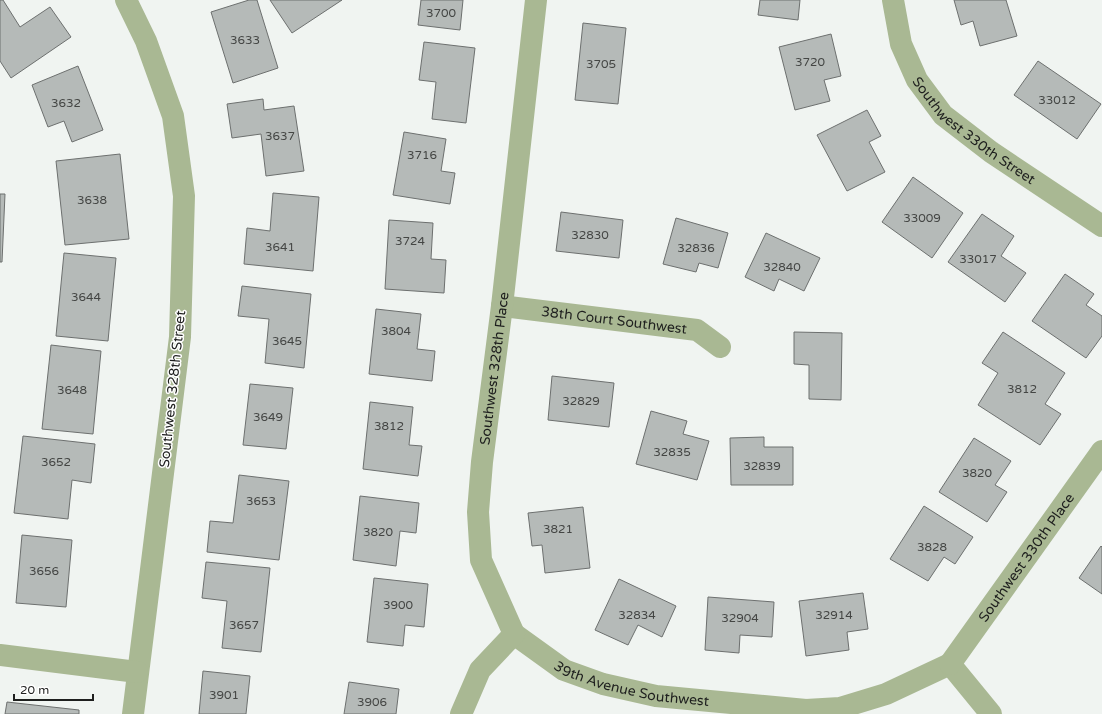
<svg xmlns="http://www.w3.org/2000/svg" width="1102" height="714" viewBox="0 0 1102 714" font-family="'Varela Round',sans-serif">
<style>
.building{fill:#b5bab8;stroke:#6d706f}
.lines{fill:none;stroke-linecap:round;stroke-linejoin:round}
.street{stroke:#a9b893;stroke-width:22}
.labels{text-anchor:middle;stroke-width:3;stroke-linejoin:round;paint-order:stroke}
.number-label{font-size:12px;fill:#444644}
.street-label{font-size:14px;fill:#1e1f1e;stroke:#fff}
</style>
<rect width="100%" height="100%" fill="#f0f4f1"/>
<g class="building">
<path d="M 0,0 L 3,0 L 20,27 L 50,7 L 71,37 L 11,78 L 0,61 Z"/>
<path d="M 249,0 L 257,0 L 278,68 L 233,83 L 211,12 Z"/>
<path d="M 270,0 L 342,0 L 292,33 Z"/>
<path d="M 421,0 L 463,0 L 460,30 L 418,25 Z"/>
<path d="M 760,0 L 800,0 L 798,20 L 758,15 Z"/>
<path d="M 954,0 L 1006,0 L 1017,36 L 980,46 L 973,21 L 961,25 Z"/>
<path d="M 583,23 L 626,28 L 618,104 L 575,100 Z"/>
<path d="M 831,34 L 841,76 L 824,80 L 830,101 L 795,110 L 779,47 Z"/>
<path d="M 424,42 L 475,48 L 466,123 L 432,119 L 436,82 L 419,80 Z"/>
<path d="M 1038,61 L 1101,104 L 1077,139 L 1014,95 Z"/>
<path d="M 78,66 L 103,130 L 72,142 L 64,121 L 48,127 L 32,85 Z"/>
<path d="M 263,99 L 264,110 L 294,106 L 304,171 L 266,176 L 261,134 L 232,138 L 227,104 Z"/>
<path d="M 867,110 L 881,136 L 869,142 L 885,172 L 847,191 L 817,135 Z"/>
<path d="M 404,132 L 446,139 L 441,171 L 455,173 L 450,204 L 393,195 Z"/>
<path d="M 120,154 L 129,239 L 65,245 L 56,161 Z"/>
<path d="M 913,177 L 963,213 L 932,258 L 882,222 Z"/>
<path d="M 273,193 L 319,197 L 313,271 L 244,264 L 247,228 L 270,231 Z"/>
<path d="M 0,194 L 5,194 L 2,262 L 0,262 Z"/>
<path d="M 561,212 L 623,220 L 619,258 L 556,251 Z"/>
<path d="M 982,214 L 1014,236 L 1001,256 L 1026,273 L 1005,302 L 948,262 Z"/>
<path d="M 676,218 L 728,233 L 718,268 L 699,263 L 696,272 L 663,264 Z"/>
<path d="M 389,220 L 433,223 L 431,259 L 446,260 L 444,293 L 385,289 Z"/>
<path d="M 766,233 L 820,258 L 804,291 L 779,279 L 774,291 L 745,277 Z"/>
<path d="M 64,253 L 116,258 L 108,341 L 56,336 Z"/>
<path d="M 1065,274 L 1094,294 L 1086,305 L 1102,316 L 1102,336 L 1086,358 L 1032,321 Z"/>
<path d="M 242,286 L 311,294 L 304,368 L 265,363 L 269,319 L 238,316 Z"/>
<path d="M 376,309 L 421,314 L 417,349 L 435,351 L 432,381 L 369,374 Z"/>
<path d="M 794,332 L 842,333 L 841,400 L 809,399 L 809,365 L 794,364 Z"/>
<path d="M 1003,332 L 1065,373 L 1045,404 L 1061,414 L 1040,445 L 978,405 L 998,373 L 982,363 Z"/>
<path d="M 51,345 L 101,351 L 93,434 L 42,429 Z"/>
<path d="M 552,376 L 614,383 L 609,427 L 548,420 Z"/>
<path d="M 250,384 L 293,388 L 286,449 L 243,445 Z"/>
<path d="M 370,402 L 413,407 L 409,445 L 422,446 L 418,476 L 363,469 Z"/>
<path d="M 651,411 L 687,421 L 683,434 L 709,441 L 697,480 L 636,464 Z"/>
<path d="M 23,436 L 95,444 L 91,483 L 72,480 L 68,519 L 14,513 Z"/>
<path d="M 764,437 L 764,447 L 793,447 L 793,485 L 731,485 L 730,438 Z"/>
<path d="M 974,438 L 1011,461 L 995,485 L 1007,492 L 987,522 L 939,492 Z"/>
<path d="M 239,475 L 289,481 L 279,560 L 207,552 L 210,521 L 233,523 Z"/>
<path d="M 360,496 L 419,503 L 416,533 L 400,531 L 396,566 L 353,560 Z"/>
<path d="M 924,506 L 973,537 L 955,564 L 944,557 L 928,581 L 890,559 Z"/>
<path d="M 583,507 L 590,568 L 545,573 L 542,545 L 532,546 L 528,513 Z"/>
<path d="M 22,535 L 72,540 L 66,607 L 16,603 Z"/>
<path d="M 1101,546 L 1102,547 L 1102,594 L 1079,578 Z"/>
<path d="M 206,562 L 270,568 L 261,652 L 222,648 L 227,601 L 202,598 Z"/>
<path d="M 374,578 L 428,584 L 424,627 L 405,625 L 403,646 L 367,642 Z"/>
<path d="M 619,579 L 676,606 L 662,637 L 638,625 L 628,645 L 595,630 Z"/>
<path d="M 863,593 L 868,629 L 847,632 L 849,650 L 806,656 L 799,601 Z"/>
<path d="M 708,597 L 774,602 L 772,637 L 740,635 L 739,653 L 705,650 Z"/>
<path d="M 203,671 L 250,676 L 246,714 L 199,714 Z"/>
<path d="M 349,682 L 399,689 L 396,714 L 344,714 Z"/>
<path d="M 7,702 L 79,710 L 79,714 L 5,714 Z"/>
</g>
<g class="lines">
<g class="street">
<path d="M 126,0 L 146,41 L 173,116 L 184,196 L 180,337 L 133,714"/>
<path id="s1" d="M 893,0 L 901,44 L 917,80 L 943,115 L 991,152 L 1102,226"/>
<path id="s2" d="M 502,306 L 697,330 L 720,347"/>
<path id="s3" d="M 514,634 L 564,670 L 603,684 L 656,696 L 806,710 L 840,708 L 886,694 L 950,664 L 991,714"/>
<path d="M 0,655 L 137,672"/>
<path id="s4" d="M 950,664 L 1102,451"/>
<path id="s5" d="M 461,714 L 480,670 L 514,634 L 481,560 L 478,512 L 482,462 L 502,306 L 536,0"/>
</g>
</g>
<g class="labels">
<g class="number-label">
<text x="441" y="17">3700</text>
<text x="245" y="44">3633</text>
<text x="810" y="66">3720</text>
<text x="601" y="68">3705</text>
<text x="1057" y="104">33012</text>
<text x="66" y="107">3632</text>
<text x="280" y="140">3637</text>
<text x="422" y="159">3716</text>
<text x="92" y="204">3638</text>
<text x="922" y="222">33009</text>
<text x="590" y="239">32830</text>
<text x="410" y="245">3724</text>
<text x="280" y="251">3641</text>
<text x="696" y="252">32836</text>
<text x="978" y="263">33017</text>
<text x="782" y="271">32840</text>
<text x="86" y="301">3644</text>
<text x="396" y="335">3804</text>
<text x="287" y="345">3645</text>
<text x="1022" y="393">3812</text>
<text x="72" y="394">3648</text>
<text x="581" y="405">32829</text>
<text x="268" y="421">3649</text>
<text x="389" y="430">3812</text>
<text x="672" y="456">32835</text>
<text x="56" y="466">3652</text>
<text x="762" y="470">32839</text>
<text x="977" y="477">3820</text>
<text x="261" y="505">3653</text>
<text x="558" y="533">3821</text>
<text x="378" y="536">3820</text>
<text x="932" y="551">3828</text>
<text x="44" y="575">3656</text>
<text x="398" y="609">3900</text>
<text x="637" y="619">32834</text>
<text x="834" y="619">32914</text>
<text x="740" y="622">32904</text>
<text x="244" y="629">3657</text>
<text x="224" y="699">3901</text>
<text x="372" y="706">3906</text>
</g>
<g class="street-label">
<text dy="5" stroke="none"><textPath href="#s1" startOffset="161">Southwest 330th Street</textPath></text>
<text dy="5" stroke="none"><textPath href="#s2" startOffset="113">38th Court Southwest</textPath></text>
<text dy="5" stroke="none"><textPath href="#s5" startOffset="371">Southwest 328th Place</textPath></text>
<text transform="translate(172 389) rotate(-84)" y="5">Southwest 328th Street</text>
<text dy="5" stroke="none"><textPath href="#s4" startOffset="131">Southwest 330th Place</textPath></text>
<text dy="5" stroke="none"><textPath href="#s3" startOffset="131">39th Avenue Southwest</textPath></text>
</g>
</g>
<path d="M14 694v6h79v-6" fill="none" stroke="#1e1f1e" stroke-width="2"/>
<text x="20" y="694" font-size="12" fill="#1e1f1e" stroke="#ffffff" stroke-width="3" paint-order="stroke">20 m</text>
</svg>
